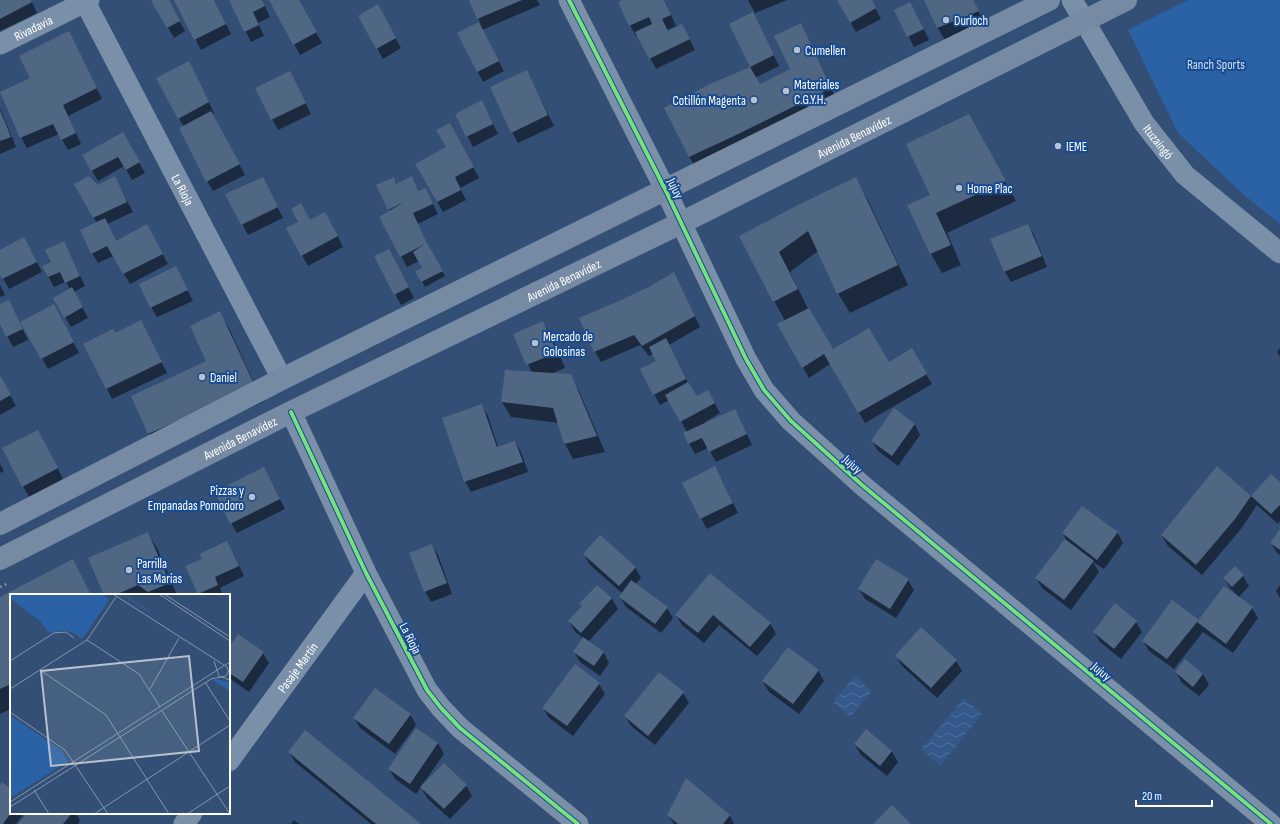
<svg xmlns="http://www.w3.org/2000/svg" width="1280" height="824" viewBox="0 0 1280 824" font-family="'Sofia Sans Condensed',sans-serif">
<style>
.park{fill:#2b62a6}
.water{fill:url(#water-waves)}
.shadow{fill:#0007}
.building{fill:#506784}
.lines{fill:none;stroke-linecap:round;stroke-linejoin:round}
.path{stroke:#7a8fa8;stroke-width:2.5;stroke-dasharray:2 3;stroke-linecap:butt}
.minor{stroke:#7a8fa8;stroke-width:21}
.secondary{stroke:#768aa4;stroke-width:22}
.cycleway-casing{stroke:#184b90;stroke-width:6}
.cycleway{stroke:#77e17e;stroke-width:4}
.poi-dot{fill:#b8c1cf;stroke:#184b90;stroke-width:1.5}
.labels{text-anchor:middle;stroke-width:4;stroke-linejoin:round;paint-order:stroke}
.poi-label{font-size:13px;fill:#fff;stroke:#184b90;text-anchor:start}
.street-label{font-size:13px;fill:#fff;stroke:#184b90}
.park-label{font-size:13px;fill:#cce1fb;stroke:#184b90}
.inset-river{fill:none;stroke:#335889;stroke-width:2}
.inset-road{fill:none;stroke:#8595ac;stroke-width:1}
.view{fill:#b8c1cf;fill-opacity:0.15;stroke:#b8c1cf;stroke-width:2}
.inset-edge{fill:none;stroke:#fff;stroke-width:2}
</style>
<defs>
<pattern id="water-waves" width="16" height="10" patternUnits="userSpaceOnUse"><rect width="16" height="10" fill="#335889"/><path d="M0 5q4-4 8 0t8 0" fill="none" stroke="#52719b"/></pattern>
</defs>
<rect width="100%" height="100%" fill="#334f75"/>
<path class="park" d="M 1188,0 L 1280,0 L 1280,224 L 1243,194 L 1178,133 L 1128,30 Z"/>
<g class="water">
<path d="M 855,676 L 872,691 L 850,717 L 833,702 Z"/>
<path d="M 964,698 L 982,714 L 940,766 L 921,749 Z"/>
</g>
<g class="shadow">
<path d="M 0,0 L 31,0 L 37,13 L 0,31 Z"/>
<path d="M 155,0 L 167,0 L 185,31 L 174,38 L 153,1 Z"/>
<path d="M 175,0 L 214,0 L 231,34 L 201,50 Z"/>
<path d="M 230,0 L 262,0 L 270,17 L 258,23 L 264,36 L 251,42 Z"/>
<path d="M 270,0 L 298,0 L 322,43 L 300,55 Z"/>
<path d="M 470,0 L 537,0 L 540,5 L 482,30 L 504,71 L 483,82 L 458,34 L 480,22 Z"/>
<path d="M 625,0 L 664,0 L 676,26 L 667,30 L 669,32 L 688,36 L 695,50 L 656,69 L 638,35 L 636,36 L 630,25 Z"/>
<path d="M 748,0 L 787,0 L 755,13 Z"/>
<path d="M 838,0 L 871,0 L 881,19 L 856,32 Z"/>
<path d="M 925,0 L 972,0 L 989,31 L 949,47 L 938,28 Z"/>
<path d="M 377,6 L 401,48 L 383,59 L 359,16 Z"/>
<path d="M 895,10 L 916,13 L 929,40 L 914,47 Z"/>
<path d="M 730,24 L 758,24 L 779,66 L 755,78 L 759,85 L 791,69 L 806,35 L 836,99 L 695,167 L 689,156 L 729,77 L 751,68 Z"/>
<path d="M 74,43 L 102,99 L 68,116 L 81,144 L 68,150 L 59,134 L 27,148 L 21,137 L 31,79 Z"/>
<path d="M 527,71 L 554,126 L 518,143 L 512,132 Z"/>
<path d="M 194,73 L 214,113 L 212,114 L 245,175 L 213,191 L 207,181 L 184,127 L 157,79 Z"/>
<path d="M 295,83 L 311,114 L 278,130 L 256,89 Z"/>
<path d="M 0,108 L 16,147 L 0,154 Z"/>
<path d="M 487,112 L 498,134 L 473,147 L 456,115 Z"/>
<path d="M 122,133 L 145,173 L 132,180 L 124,166 L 98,181 L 83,155 Z"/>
<path d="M 455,134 L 479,178 L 460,188 L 466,200 L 443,212 L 416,164 L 447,147 Z"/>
<path d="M 980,135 L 1016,201 L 947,233 L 961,265 L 942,273 L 931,254 L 908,206 L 932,195 Z"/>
<path d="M 393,178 L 397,185 L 411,178 L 419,192 L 425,189 L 438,214 L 418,224 L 432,254 L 445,276 L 425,287 L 417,272 L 423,268 L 419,261 L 407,267 L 380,217 L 390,211 L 378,186 Z"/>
<path d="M 855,179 L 867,198 L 908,285 L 850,313 L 838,293 L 818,251 L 790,272 L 808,309 L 833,350 L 888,363 L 912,350 L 932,384 L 865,423 L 830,364 L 809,378 L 779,325 L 785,321 L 740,237 Z"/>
<path d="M 75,185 L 120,188 L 133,212 L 107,224 L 116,242 L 152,235 L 168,264 L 130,284 L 113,256 L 98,263 L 92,253 L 97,223 Z"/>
<path d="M 268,188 L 283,218 L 248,235 L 227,195 Z"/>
<path d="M 310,221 L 331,223 L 343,247 L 308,266 L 302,255 Z"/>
<path d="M 1028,225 L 1034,235 L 1047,267 L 1011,282 L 1005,272 L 991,240 Z"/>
<path d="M 30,249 L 42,272 L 9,289 L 0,273 L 0,251 Z"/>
<path d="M 69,253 L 85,286 L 74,292 L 88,318 L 71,327 L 54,298 L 70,289 L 66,282 L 54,287 L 43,267 Z"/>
<path d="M 375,257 L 394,260 L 414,298 L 401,305 Z"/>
<path d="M 176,267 L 193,301 L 157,317 L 151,307 Z"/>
<path d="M 679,284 L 700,327 L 669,345 L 688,383 L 696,397 L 708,391 L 720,413 L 705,422 L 705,424 L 740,420 L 752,445 L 716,462 L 708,448 L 695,454 L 684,434 L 687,432 L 669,400 L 660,405 L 654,394 L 657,361 L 653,353 L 649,356 L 640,345 L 601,362 L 595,352 L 581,319 Z"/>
<path d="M 0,285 L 5,295 L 0,297 Z"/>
<path d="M 0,305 L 14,311 L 28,340 L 13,347 L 0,322 Z"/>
<path d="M 220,313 L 229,328 L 263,402 L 212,425 L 151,439 L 132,396 L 207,361 Z"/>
<path d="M 59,316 L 79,353 L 48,369 L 22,322 Z"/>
<path d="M 141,321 L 167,373 L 112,399 L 84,345 L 115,334 Z"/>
<path d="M 543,322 L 552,337 L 565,368 L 551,374 L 570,375 L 579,391 L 605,452 L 573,459 L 565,444 L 559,423 L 511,417 L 502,402 L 532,373 L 514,334 Z"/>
<path d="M 1280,348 L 1280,357 L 1277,352 Z"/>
<path d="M 0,377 L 16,406 L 0,415 Z"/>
<path d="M 482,406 L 488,416 L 498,447 L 515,442 L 521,452 L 528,472 L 471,492 L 465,481 Z"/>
<path d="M 915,424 L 920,435 L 898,466 L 878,451 L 872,441 Z"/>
<path d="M 43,441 L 63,479 L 29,497 L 23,486 Z"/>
<path d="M 0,464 L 4,471 L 0,473 Z"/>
<path d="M 1217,468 L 1251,497 L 1271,476 L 1280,484 L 1280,521 L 1278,524 L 1257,505 L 1241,529 L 1202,575 L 1168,546 L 1162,536 Z"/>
<path d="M 721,478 L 738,513 L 707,529 L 701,518 Z"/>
<path d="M 270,479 L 285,509 L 237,533 L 231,523 Z"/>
<path d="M 1280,531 L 1280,555 L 1277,553 L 1271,543 Z"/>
<path d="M 1117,532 L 1123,543 L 1104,569 L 1093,562 L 1099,572 L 1071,610 L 1042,588 L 1036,578 L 1068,543 L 1063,534 Z"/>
<path d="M 148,533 L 157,548 L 177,595 L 105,595 Z"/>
<path d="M 432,545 L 438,555 L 452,594 L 431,602 L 425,591 Z"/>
<path d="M 233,553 L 244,576 L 220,588 L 223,595 L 200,595 L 186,567 L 203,559 Z"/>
<path d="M 584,554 L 635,567 L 641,578 L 635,584 L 667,608 L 673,618 L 661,633 L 626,607 L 620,597 L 622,593 L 590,565 Z"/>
<path d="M 72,561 L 91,595 L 11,595 L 11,709 L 0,714 L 0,598 Z"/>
<path d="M 1235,567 L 1243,576 L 1249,586 L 1239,597 L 1230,588 L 1224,578 Z"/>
<path d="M 710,574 L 770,623 L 776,634 L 757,656 L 719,625 L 704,643 L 682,625 L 676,615 Z"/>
<path d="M 908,580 L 914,590 L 896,618 L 865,599 L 859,589 Z"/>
<path d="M 1280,585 L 1280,598 L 1276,591 Z"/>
<path d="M 597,586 L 612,599 L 618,609 L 588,642 L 604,653 L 609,663 L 600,676 L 580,662 L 574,652 L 584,639 L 575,632 L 569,621 L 582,607 L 581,604 Z"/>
<path d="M 1224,587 L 1252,608 L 1258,618 L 1233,653 L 1203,632 L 1174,669 L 1149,651 L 1143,641 L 1197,620 L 1199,622 Z"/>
<path d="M 1136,622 L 1142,632 L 1121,659 L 1100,642 L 1094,632 Z"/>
<path d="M 229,650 L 263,653 L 269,663 L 249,692 L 229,678 Z"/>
<path d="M 896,656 L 956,661 L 962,671 L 937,698 L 902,666 Z"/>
<path d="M 818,670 L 824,681 L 799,714 L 769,692 L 763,682 Z"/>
<path d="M 1176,672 L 1203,674 L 1209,685 L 1199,696 L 1182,683 Z"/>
<path d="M 599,684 L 605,694 L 573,736 L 549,718 L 543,708 Z"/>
<path d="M 683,693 L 689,703 L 655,745 L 631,726 L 625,716 Z"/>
<path d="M 410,714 L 416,725 L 395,754 L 360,728 L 354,718 Z"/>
<path d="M 866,731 L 892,752 L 898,762 L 887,776 L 861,755 L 855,745 Z"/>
<path d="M 438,743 L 444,754 L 422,785 L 466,785 L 472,796 L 450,819 L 427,798 L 421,787 L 416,794 L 395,779 L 389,769 Z"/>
<path d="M 289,752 L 420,824 L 371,824 L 295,762 Z"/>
<path d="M 0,786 L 11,790 L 11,813 L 24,813 L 16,824 L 0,824 Z"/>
<path d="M 28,813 L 76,813 L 80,821 L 78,824 L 19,824 Z"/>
<path d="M 668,815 L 730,816 L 734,824 L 674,824 Z"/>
<path d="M 294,820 L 299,824 L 291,824 Z"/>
</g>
<g class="building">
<path d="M 0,0 L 31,0 L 32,2 L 0,19 Z"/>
<path d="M 153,0 L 169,0 L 180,21 L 167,28 L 151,1 Z"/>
<path d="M 174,0 L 214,0 L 226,24 L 194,40 Z"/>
<path d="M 229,0 L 262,0 L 265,6 L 253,12 L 259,25 L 244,32 Z"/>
<path d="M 269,0 L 299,0 L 317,32 L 293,45 Z"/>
<path d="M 469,0 L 522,0 L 477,19 Z"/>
<path d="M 622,0 L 664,0 L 671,15 L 662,19 L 668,31 L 682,24 L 690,39 L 649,59 L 635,32 L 652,24 L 649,17 L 629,26 L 618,2 Z"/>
<path d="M 837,0 L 872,0 L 876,8 L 850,23 Z"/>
<path d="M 924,0 L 973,0 L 979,11 L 937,28 Z"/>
<path d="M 910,2 L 924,29 L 907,37 L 894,10 Z"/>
<path d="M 378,4 L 396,38 L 376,49 L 358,16 Z"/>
<path d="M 753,12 L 774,55 L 750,67 L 729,24 Z"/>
<path d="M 479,22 L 499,61 L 477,72 L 457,33 Z"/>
<path d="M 801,23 L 831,88 L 734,136 L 689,157 L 664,108 L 708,85 L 750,67 L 760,84 L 790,69 L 774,36 Z"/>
<path d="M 69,31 L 97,88 L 63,105 L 76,133 L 61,140 L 53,124 L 20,138 L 0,92 L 30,78 L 19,56 Z"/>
<path d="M 189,61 L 209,102 L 178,119 L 156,78 Z"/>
<path d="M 527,70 L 548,115 L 511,133 L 490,87 Z"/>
<path d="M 290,71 L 306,103 L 271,120 L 255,88 Z"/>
<path d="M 482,100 L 493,124 L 466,137 L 455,114 Z"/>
<path d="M 0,110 L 11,137 L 0,141 Z"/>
<path d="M 211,111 L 240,164 L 206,182 L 179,128 Z"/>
<path d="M 969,114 L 1006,181 L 936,213 L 951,245 L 930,254 L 907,205 L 930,195 L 906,144 Z"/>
<path d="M 450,123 L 474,167 L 455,177 L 461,190 L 437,202 L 415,164 L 446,147 L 436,130 Z"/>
<path d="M 123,132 L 140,162 L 126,170 L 118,157 L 91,171 L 82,155 Z"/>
<path d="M 89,176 L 98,185 L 115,176 L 127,202 L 93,218 L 74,184 Z"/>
<path d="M 412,176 L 418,191 L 426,188 L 433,204 L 413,213 L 427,243 L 443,271 L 421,282 L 415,271 L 422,268 L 413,252 L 423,245 L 400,257 L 379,217 L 404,202 L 388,210 L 376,185 L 394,177 L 396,184 Z"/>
<path d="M 263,177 L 278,207 L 241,225 L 225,194 Z"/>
<path d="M 856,177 L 898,265 L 837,294 L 808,231 L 779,252 L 798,289 L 773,302 L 739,236 L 796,206 Z"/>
<path d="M 301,203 L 310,220 L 325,212 L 338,236 L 301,256 L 286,228 L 298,222 L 291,209 Z"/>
<path d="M 105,218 L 116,241 L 147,224 L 163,254 L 123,274 L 107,246 L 91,254 L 80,230 Z"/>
<path d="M 1028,224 L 1042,256 L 1004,272 L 990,239 Z"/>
<path d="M 24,237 L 37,262 L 2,279 L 0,275 L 0,250 Z"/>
<path d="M 64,241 L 80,276 L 65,283 L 60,272 L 48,277 L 42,266 L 51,262 L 45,250 Z"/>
<path d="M 389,249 L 409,287 L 394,295 L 374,256 Z"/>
<path d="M 176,266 L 188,290 L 150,308 L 139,284 Z"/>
<path d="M 674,272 L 695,316 L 642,346 L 634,335 L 594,352 L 579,318 L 619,301 L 649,287 Z"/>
<path d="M 72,287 L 83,307 L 64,318 L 53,298 Z"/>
<path d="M 9,300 L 23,329 L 6,337 L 0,324 L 0,304 Z"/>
<path d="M 54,304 L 74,342 L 41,359 L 20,322 Z"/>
<path d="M 809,308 L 833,349 L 869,328 L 889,362 L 912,348 L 927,374 L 858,413 L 824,354 L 802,368 L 777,324 Z"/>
<path d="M 220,311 L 255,386 L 148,434 L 131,396 L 206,361 L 190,326 Z"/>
<path d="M 141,320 L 162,362 L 106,389 L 83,344 L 113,329 L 115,333 Z"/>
<path d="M 543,321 L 557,353 L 526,365 L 513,334 Z"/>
<path d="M 666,338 L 686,379 L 653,395 L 640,369 L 656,361 L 649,347 Z"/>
<path d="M 505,370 L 571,374 L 597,436 L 564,444 L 553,408 L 501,402 Z"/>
<path d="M 0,375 L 11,395 L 0,401 Z"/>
<path d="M 688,382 L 697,396 L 708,390 L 715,403 L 680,422 L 665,395 Z"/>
<path d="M 482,404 L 497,447 L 515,441 L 523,462 L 464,482 L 442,418 Z"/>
<path d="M 894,408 L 915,424 L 892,456 L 871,441 Z"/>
<path d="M 735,409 L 747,434 L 709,452 L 702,438 L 688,444 L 683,433 Z"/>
<path d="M 38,430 L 58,468 L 22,487 L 2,448 Z"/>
<path d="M 715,466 L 733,503 L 700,519 L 682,483 Z"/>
<path d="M 1217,466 L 1251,496 L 1235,519 L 1196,565 L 1161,535 Z"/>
<path d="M 264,467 L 280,499 L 230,524 L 215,492 Z"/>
<path d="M 1271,474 L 1280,482 L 1280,505 L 1271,514 L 1251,496 Z"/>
<path d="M 1082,506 L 1118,532 L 1097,560 L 1062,533 Z"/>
<path d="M 1280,529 L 1280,550 L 1270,543 Z"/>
<path d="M 148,532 L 170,583 L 148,592 L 138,585 L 115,595 L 104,595 L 88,558 Z"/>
<path d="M 600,535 L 636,567 L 619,586 L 583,554 Z"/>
<path d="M 1065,539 L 1094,561 L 1064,600 L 1035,578 Z"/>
<path d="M 227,541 L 239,566 L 215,577 L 218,585 L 198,594 L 185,566 L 202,559 L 199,554 Z"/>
<path d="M 432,544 L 447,583 L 424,592 L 409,553 Z"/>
<path d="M 73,559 L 91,595 L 11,595 L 11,684 L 0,689 L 0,597 Z"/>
<path d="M 876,559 L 909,579 L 890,609 L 858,589 Z"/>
<path d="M 1235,566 L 1244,575 L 1232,587 L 1223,578 Z"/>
<path d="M 710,573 L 771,623 L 750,647 L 713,615 L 698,633 L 675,615 Z"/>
<path d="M 631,580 L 668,607 L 655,624 L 619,597 Z"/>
<path d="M 597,585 L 612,598 L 581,633 L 568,621 L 582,606 L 579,604 Z"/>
<path d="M 1224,586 L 1253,607 L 1226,644 L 1197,622 Z"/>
<path d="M 1172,600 L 1198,619 L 1197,622 L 1167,659 L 1142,641 Z"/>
<path d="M 1115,603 L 1137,621 L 1114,649 L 1093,632 Z"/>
<path d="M 921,627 L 957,660 L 931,688 L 895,656 Z"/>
<path d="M 238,634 L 264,652 L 243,682 L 229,673 L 229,648 Z"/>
<path d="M 583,637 L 604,652 L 594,666 L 573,652 Z"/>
<path d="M 788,647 L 819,670 L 793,704 L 762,681 Z"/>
<path d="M 1185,659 L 1203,674 L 1193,687 L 1175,672 Z"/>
<path d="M 575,664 L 600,683 L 567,726 L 542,708 Z"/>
<path d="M 659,672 L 684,692 L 648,736 L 624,716 Z"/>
<path d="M 375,688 L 411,714 L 389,744 L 353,718 Z"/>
<path d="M 416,728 L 438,743 L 410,784 L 388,769 Z"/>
<path d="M 866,729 L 892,751 L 880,766 L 854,744 Z"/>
<path d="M 305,730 L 421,824 L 376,824 L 288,752 Z"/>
<path d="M 444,763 L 467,785 L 444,809 L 420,787 Z"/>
<path d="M 686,778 L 730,815 L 723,824 L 678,824 L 667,815 Z"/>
<path d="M 2,782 L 11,789 L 11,813 L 3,824 L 0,824 L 0,785 Z"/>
<path d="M 892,805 L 911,824 L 873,824 Z"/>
<path d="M 27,813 L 72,813 L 63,824 L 18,824 Z"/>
</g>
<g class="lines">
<path class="path" d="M 0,587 L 9,583"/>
<g class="minor">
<path id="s1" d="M 84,0 L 282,379"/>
<path d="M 569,0 L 665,189 L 746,359 L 764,390 L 791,421 L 862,485 L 1271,824"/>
<path id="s2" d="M 1072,0 L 1144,123 L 1185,175 L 1280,253"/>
<path id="s3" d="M 0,44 L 89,0"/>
<path d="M 291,412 L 366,573 L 427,690 L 441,708 L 460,728 L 578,824"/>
<path id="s4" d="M 229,761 L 366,573"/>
<path d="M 184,824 L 192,813"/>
</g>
<g class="secondary">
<path d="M 0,524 L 282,379 L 1049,0"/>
<path id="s5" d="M 0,559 L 291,412 L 681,223 L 1126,0"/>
</g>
<defs>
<g id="cycleway">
<path d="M 569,0 L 665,189 L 746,359 L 764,390 L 791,421 L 862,485 L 1271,824"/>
<path d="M 291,412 L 366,573 L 427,690 L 441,708 L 460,728 L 578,824"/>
</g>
</defs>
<use href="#cycleway" class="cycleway-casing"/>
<use href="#cycleway" class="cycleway"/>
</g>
<g class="poi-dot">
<circle cx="946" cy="20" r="4"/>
<circle cx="797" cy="50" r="4"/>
<circle cx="786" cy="91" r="4"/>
<circle cx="754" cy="100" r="4"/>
<circle cx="1058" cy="146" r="4"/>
<circle cx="959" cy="188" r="4"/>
<circle cx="535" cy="343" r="4"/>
<circle cx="202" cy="377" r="4"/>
<circle cx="252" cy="497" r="4"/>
<circle cx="129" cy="570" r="4"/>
</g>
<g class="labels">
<g class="poi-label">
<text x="954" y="25">Durloch</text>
<text x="805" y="55">Cumellen</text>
<text x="794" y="89">Materiales<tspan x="794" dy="15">C.G.Y.H.</tspan></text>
<text x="746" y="105" text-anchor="end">Cotillón Magenta</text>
<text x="1066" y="151">IEME</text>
<text x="967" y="193">Home Plac</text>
<text x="543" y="341">Mercado de<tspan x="543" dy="15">Golosinas</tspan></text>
<text x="210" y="382">Daniel</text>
<text x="244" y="495" text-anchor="end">Pizzas y<tspan x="244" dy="15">Empanadas Pomodoro</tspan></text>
<text x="137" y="568">Parrilla<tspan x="137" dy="15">Las Marías</tspan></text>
</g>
<g class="street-label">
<text dy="5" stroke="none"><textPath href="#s3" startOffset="37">Rivadavia</textPath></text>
<text dy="5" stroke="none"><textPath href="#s5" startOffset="953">Avenida Benavídez</textPath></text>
<text dy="5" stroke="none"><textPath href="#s2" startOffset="166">Ituzaingó</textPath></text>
<text transform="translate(676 188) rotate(64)" y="5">Jujuy</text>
<text dy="5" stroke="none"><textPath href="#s1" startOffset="214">La Rioja</textPath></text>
<text dy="5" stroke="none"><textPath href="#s5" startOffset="629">Avenida Benavídez</textPath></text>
<text dy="5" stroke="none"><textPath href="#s5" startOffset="269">Avenida Benavídez</textPath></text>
<text transform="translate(853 464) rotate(42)" y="5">Jujuy</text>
<text transform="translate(411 638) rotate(63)" y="5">La Rioja</text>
<text dy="5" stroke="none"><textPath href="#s4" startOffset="116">Pasaje Martín</textPath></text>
<text transform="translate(1102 671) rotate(40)" y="5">Jujuy</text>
</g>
<g class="park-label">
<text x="1216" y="69">Ranch Sports</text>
</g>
</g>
<g transform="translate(10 594)">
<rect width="220" height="220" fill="#334f75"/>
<path d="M 0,0 L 93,0 L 99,6 L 72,45 L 64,39 L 54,36 L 39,39 L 31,28 L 0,4 ZM 204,85 L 220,88 L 220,97 L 204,87 Z" fill="#2b62a6"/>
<path d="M 0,121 L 51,156 L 58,167 L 0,204 Z" fill="#2b62a6"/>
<path class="inset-river" d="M 112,0 L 140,18"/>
<path class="inset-road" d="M 103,0 L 217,73 L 220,80M 149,0 L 220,47M 154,0 L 220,43M 77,46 L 129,80 L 150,113M 0,67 L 44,39 L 56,38 L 64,44M 204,67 L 209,82 L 220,86M 30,76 L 96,121 L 159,220M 195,88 L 220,127M 0,95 L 77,46 L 106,3M 140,95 L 169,44M 152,117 L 220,220M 0,118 L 55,156 L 98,220M 24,196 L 39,220M 0,208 L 220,68M 0,213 L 201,85 L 216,82 L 220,74M 84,220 L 220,131M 177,220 L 220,192"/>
<path class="view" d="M 179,62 L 189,157 L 41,172 L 31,77 Z"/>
<rect width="220" height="220" class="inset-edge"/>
</g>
<path d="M1136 800v6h76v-6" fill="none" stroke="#ffffff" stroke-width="2"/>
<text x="1142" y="800" font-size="12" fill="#ffffff" stroke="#184b90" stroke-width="3" paint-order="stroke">20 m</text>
</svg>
